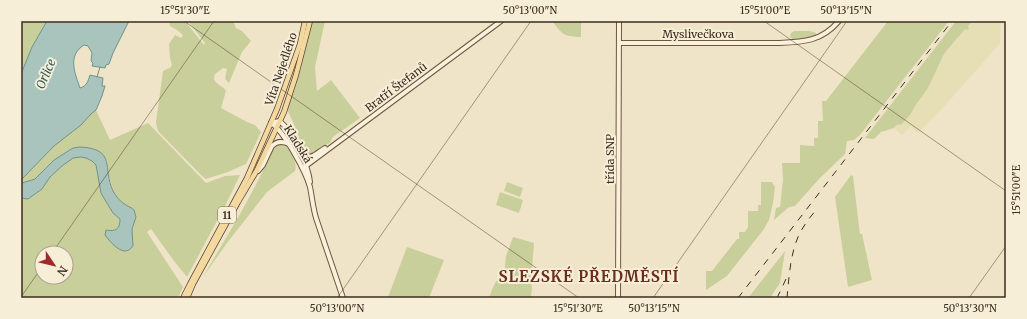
<svg xmlns="http://www.w3.org/2000/svg" width="1027" height="319" viewBox="0 0 1027 319" font-family="Merriweather,serif">
<style>
.farmland{fill:#e6deb5}
.green{fill:#c9cf9b;fill-rule:evenodd}
.water{fill:#a9c4bc;stroke:#6f938a}
.lines{fill:none;stroke-linecap:round;stroke-linejoin:round}
.stream{stroke:#6f938a;stroke-width:1}
.secondary-casing{stroke:#6f573f;stroke-width:6}
.primary-casing{stroke:#5b4430;stroke-width:6}
.secondary{stroke:#faf1dc;stroke-width:4}
.primary{stroke:#f3d9a0;stroke-width:4.5}
.rail{stroke:#3d2e20;stroke-width:1;stroke-dasharray:7 7;stroke-linecap:butt}
.ticks{fill:none;stroke:#3d2e20;stroke-width:1;stroke-opacity:0.45}
.labels{text-anchor:middle;stroke-width:4;stroke-linejoin:round;paint-order:stroke}
.shield{fill:#f7eed8;stroke:#756857;stroke-width:1}
.shield-label{font-size:10px;font-weight:bold;fill:#3d2e20}
.street-label{font-size:11px;fill:#3d2e20;stroke:#f7eed8}
.water-label{font-size:12px;font-style:italic;fill:#2f5d5a;stroke:#f7eed8}
.district-label{font-size:15px;font-weight:bold;letter-spacing:1px;fill:#6b2e1e;stroke:#f7eed8}
.neatline{fill:none;stroke:#3d2e20;stroke-width:1.5}
.ticks-label{font-size:10px;text-anchor:middle;fill:#3d2e20}
</style>
<rect width="100%" height="100%" fill="#f0e4c8"/>
<path class="farmland" d="M 972,21 L 1001,21 L 1000,43 L 990,55 L 938,113 L 920,131 L 917,133 L 914,129 L 910,127 L 902,135 L 894,128 L 896,125 L 902,123 L 910,115 L 915,106 L 928,88 L 938,66 L 947,50 L 965,29 L 968,30 L 968,26 Z"/>
<g class="green">
<path d="M 21,21 L 47,21 L 32,47 L 21,74 Z"/>
<path d="M 169,21 L 185,21 L 204,45 L 205,43 L 188,21 L 233,21 L 236,28 L 242,31 L 251,41 L 242,52 L 229,83 L 225,79 L 227,69 L 223,68 L 215,74 L 214,79 C 216,85 224,86 226,91 L 221,108 L 247,122 L 255,125 L 261,132 L 246,164 L 228,172 L 206,179 L 202,176 L 158,131 L 157,128 L 156,122 L 163,71 L 167,69 L 170,68 L 172,65 L 170,58 L 169,44 L 175,35 L 181,38 L 183,35 L 177,30 L 170,26 Z"/>
<path d="M 312,21 L 325,21 L 315,67 L 317,91 L 331,80 L 360,118 L 333,137 L 330,143 L 319,148 L 310,156 L 304,155 L 297,131 L 287,109 L 301,68 Z"/>
<path d="M 552,21 L 581,21 L 581,37 C 564,37 562,34 552,21 Z"/>
<path d="M 888,21 L 949,21 L 860,135 L 854,140 L 847,141 L 845,154 L 819,179 L 795,206 L 789,207 L 774,220 L 776,208 L 780,207 L 783,180 L 782,163 L 800,163 L 800,145 L 814,146 L 814,138 L 818,138 L 818,121 L 823,121 L 822,101 L 826,101 Z"/>
<path d="M 956,21 L 972,21 L 968,26 L 969,29 L 967,30 L 965,29 L 947,50 L 943,56 L 928,88 L 915,106 L 910,115 L 902,124 L 896,125 L 894,128 L 881,132 L 874,139 L 865,138 Z"/>
<path d="M 794,31 L 810,31 L 816,33 L 816,36 L 808,38 L 794,40 L 791,38 L 790,36 L 791,33 Z"/>
<path d="M 96,110 L 110,140 L 148,123 L 206,183 L 225,176 L 240,175 L 225,206 L 187,277 L 174,261 L 151,229 L 147,232 L 183,287 L 178,298 L 21,298 L 21,198 L 28,199 L 42,189 L 50,177 L 62,166 L 73,158 L 81,157 L 86,158 L 92,161 L 96,165 L 101,193 L 113,213 L 120,219 C 120,230 116,232 106,230 L 132,240 L 132,229 L 136,217 L 134,210 C 130,206 124,205 120,201 C 109,189 109,173 106,159 L 73,148 L 54,160 L 35,179 L 22,183 L 21,185 L 21,180 L 54,146 L 81,125 L 91,114 ZM 42,253 L 66,253 L 66,277 L 42,277 Z"/>
<path d="M 283,143 C 290,147 298,163 295,171 L 267,192 L 227,243 L 203,277 C 225,239 248,203 266,164 C 270,155 272,145 283,143 Z"/>
<path d="M 851,175 L 853,176 L 860,234 L 862,234 L 872,280 L 848,287 L 835,197 Z"/>
<path d="M 507,182 L 523,188 L 520,197 L 504,191 Z"/>
<path d="M 761,182 L 772,182 L 775,187 L 773,203 L 769,220 L 764,229 L 727,276 L 706,290 L 706,271 L 712,271 L 737,239 L 739,239 L 739,232 L 745,232 L 748,227 L 748,211 L 758,211 L 758,205 L 761,205 Z"/>
<path d="M 500,192 L 523,200 L 519,213 L 496,205 Z"/>
<path d="M 513,237 L 534,243 L 531,282 L 532,287 L 531,298 L 489,298 C 492,290 495,278 504,275 L 506,256 Z"/>
<path d="M 407,247 L 444,260 L 429,298 L 392,298 L 388,297 Z"/>
<path d="M 785,251 L 780,283 L 770,298 L 748,298 Z"/>
</g>
<g class="water">
<path d="M 47,21 L 129,21 L 113,53 L 109,64 L 106,65 L 105,68 L 92,66 L 93,63 L 91,61 L 92,53 L 88,46 L 84,45 C 67,56 75,73 80,88 C 87,86 88,81 90,75 L 103,78 L 102,86 L 105,86 L 102,96 L 96,110 L 91,114 L 81,125 L 54,146 L 21,180 L 21,74 L 32,47 Z"/>
<path d="M 80,147 C 117,149 102,168 113,191 C 116,196 120,202 126,205 C 129,207 131,207 134,210 L 136,217 L 132,229 L 133,246 C 124,259 111,243 105,235 L 106,230 C 116,232 120,229 120,219 L 113,213 L 101,193 L 96,165 L 92,161 L 86,158 L 81,157 L 73,158 L 62,166 L 50,177 L 42,189 L 28,199 L 21,198 L 21,185 L 22,183 L 35,179 L 54,160 L 65,153 L 73,148 Z"/>
</g>
<g class="lines">
<path class="stream" d="M 97,77 L 100,67"/>
<defs>
<g id="secondary">
<path d="M 619,43 L 777,43 C 803,42 821,42 839,21"/>
<path d="M 271,123 C 284,131 306,172 310,187 C 312,197 313,208 316,218 L 343,298"/>
<path d="M 271,123 L 279,121 C 291,128 309,168 310,182"/>
<path d="M 301,154 C 312,161 316,153 325,148"/>
<path d="M 303,168 L 501,21"/>
<path d="M 258,171 L 263,165 L 272,146 C 277,141 283,141 289,144"/>
<path d="M 618,298 L 619,21"/>
</g>
<g id="primary">
<path d="M 183,298 L 190,284 L 247,178 L 277,109 L 300,44 L 305,21"/>
<path d="M 187,298 L 193,284 L 238,202 L 257,170 L 284,112 L 296,75 L 310,21"/>
</g>
</defs>
<use href="#secondary" class="secondary-casing"/>
<use href="#primary" class="primary-casing"/>
<use href="#secondary" class="secondary"/>
<use href="#primary" class="primary"/>
<g class="rail">
<path d="M 738,298 L 952,21"/>
<path d="M 777,298 L 786,279"/>
<path d="M 787,298 C 789,278 790,256 798,237 C 803,226 810,217 817,209"/>
</g>
</g>
<path class="ticks" d="M 184,21 L 579,298M 764,21 L 1006,191M 52,253 L 214,21M 21,297 L 42,267M 337,298 L 531,21M 653,298 L 847,21M 969,298 L 1006,246"/>
<g class="labels">
<rect class="shield" x="218" y="207" width="18" height="16" rx="3"/>
<g class="shield-label">
<text x="227" y="219">11</text>
</g>
<g class="street-label">
<text x="698" y="38">Myslivečkova</text>
<text transform="translate(281 69) rotate(-71)" y="4">Víta Nejedlého</text>
<text transform="translate(396 87) rotate(-37)" y="4">Bratří Štefanů</text>
<text transform="translate(298 144) rotate(58)" y="4">Kladská</text>
<text transform="translate(610 159) rotate(-90)" y="4">třída SNP</text>
</g>
<g class="water-label">
<text transform="translate(46 74) rotate(-67)" y="4">Orlice</text>
</g>
<g class="district-label">
<text x="589" y="282">SLEZSKÉ PŘEDMĚSTÍ</text>
</g>
</g>
<rect width="1027" height="319" fill="none" stroke="#f7eed8" stroke-width="44"/>
<g transform="translate(54 265) rotate(125)"><circle r="19" fill="#f7eed8" stroke="#ada18e"/>
<path d="M0-3L7 15L0 10L-7 15Z" fill="#9e2a2b"/>
<text y="-6" font-size="11" font-weight="bold" text-anchor="middle" fill="#3d2e20">N</text>
</g>
<rect x="22" y="22" width="983" height="275" class="neatline"/>
<g class="ticks-label">
<text x="185" y="14">15°51'30"E</text>
<text x="530" y="14">50°13'00"N</text>
<text x="765" y="14">15°51'00"E</text>
<text x="846" y="14">50°13'15"N</text>
<text transform="translate(1016 190) rotate(-90)" y="4">15°51'00"E</text>
<text x="337" y="312">50°13'00"N</text>
<text x="578" y="312">15°51'30"E</text>
<text x="654" y="312">50°13'15"N</text>
<text x="970" y="312">50°13'30"N</text>
</g>
</svg>
